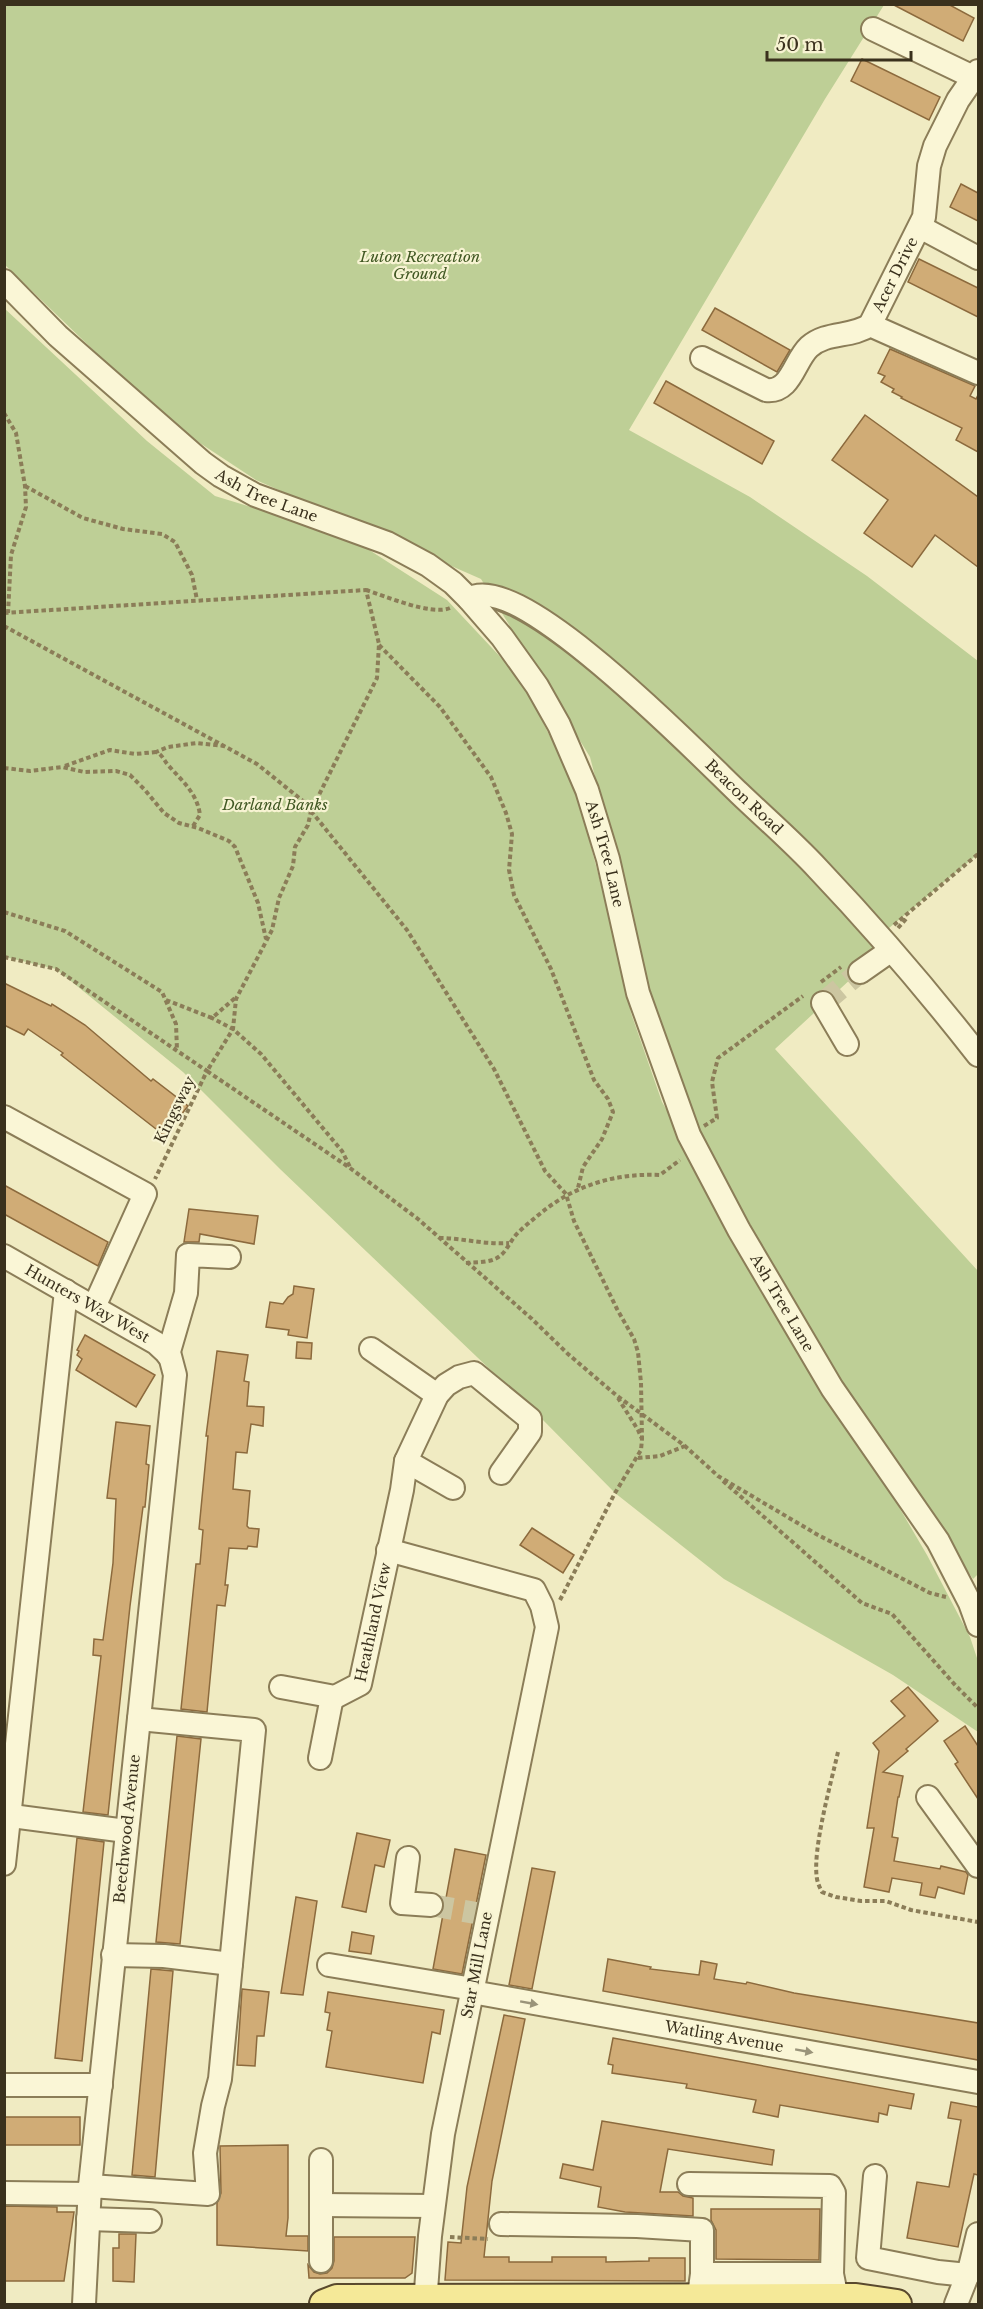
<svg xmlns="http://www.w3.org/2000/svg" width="983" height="2309" viewBox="0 0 983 2309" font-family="'Libre Baskerville',serif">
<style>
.green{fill:#becf96}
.building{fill:#d0ac76;stroke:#8c6a3d;stroke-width:1.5}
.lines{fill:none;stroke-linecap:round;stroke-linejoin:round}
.minor-tunnel{stroke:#ccc6a1;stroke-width:22;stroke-dasharray:22 11;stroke-linecap:butt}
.minor-casing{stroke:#8b7d58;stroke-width:26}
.major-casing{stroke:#59492d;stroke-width:32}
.path{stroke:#8b7d58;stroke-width:4;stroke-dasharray:4.5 3;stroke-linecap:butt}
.minor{stroke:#faf6d6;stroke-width:22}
.major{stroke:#f5e998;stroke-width:28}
.oneway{fill:#9a947a}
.labels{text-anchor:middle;stroke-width:4.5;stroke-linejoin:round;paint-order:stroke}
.park-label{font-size:15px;font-style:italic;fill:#415823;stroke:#f7f3d2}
.street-label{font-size:15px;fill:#3a311d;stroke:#f7f3d2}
</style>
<rect width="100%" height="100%" fill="#f0ebc2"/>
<g class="green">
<path d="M 4,5 L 884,5 L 825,99 L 629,430 L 750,497 L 867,576 L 978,661 L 978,854 L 871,943 L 879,953 L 775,1049 L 978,1271 L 978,1574 L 973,1579 L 739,1230 L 649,1025 L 626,897 L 590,757 L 481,579 L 256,480 L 168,422 L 5,265 Z"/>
<path d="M 4,308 L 147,441 L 215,496 L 349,537 L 447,600 L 521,679 L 575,786 L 619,953 L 631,1013 L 662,1102 L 927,1555 L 970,1637 L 978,1661 L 978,1732 L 893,1675 L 724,1579 L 615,1493 L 542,1419 L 280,1169 L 183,1072 L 56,969 L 5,957 Z"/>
</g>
<g class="building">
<path d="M 892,4 L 948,4 L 974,18 L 963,41 Z"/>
<path d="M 862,59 L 940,97 L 929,120 L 851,81 Z"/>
<path d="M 961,184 L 978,193 L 978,221 L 950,207 Z"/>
<path d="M 919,259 L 978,288 L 978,317 L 908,282 Z"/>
<path d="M 715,308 L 790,350 L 777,372 L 702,330 Z"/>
<path d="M 890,349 L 975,386 L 970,396 L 976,399 L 978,395 L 978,452 L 956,440 L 962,428 L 901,398 L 902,397 L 892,392 L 894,389 L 881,382 L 885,376 L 878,373 Z"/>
<path d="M 666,381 L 774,441 L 762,464 L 654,403 Z"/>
<path d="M 865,415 L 978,497 L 978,567 L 935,535 L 912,567 L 864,533 L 888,500 L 832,460 Z"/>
<path d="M 4,983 L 51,1006 L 52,1004 L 85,1025 L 151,1081 L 153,1079 L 188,1106 L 165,1136 L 61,1055 L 63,1053 L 28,1029 L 24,1035 L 4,1025 Z"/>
<path d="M 4,1185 L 108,1242 L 98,1266 L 4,1214 Z"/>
<path d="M 189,1209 L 258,1216 L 254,1244 L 200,1234 L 199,1242 L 184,1242 Z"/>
<path d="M 294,1286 L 314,1289 L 307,1338 L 288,1335 L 289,1330 L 266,1327 L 270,1302 L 283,1304 L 288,1297 L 293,1294 Z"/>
<path d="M 85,1335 L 155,1375 L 136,1407 L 76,1370 L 82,1359 L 77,1355 L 79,1351 L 77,1350 Z"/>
<path d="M 297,1342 L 312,1343 L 311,1359 L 296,1358 Z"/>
<path d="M 217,1351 L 248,1355 L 244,1381 L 249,1382 L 247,1406 L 264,1407 L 263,1426 L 251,1424 L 247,1453 L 236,1452 L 233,1489 L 250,1491 L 247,1526 L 249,1528 L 259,1529 L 257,1547 L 248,1546 L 247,1549 L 229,1548 L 225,1585 L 228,1585 L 225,1606 L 217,1605 L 207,1712 L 181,1709 L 196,1564 L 200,1564 L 203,1530 L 199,1529 L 208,1436 L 206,1436 Z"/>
<path d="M 116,1422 L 150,1426 L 146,1464 L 149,1465 L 145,1507 L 143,1507 L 130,1606 L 108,1815 L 83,1812 L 101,1656 L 93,1655 L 94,1639 L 103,1640 L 113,1563 L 116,1499 L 107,1498 Z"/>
<path d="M 532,1528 L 574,1555 L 563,1573 L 520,1545 Z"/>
<path d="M 908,1687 L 938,1721 L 906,1749 L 908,1751 L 883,1772 L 903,1776 L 899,1797 L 898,1797 L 892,1837 L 898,1838 L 894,1861 L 940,1869 L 941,1866 L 966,1872 L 968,1875 L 964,1894 L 938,1887 L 935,1898 L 920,1895 L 922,1883 L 892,1878 L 889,1892 L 864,1887 L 874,1828 L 867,1828 L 879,1751 L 873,1743 L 905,1716 L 891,1701 Z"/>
<path d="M 965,1726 L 978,1746 L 978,1799 L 955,1764 L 958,1762 L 944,1741 Z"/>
<path d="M 177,1736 L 201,1739 L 180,1944 L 156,1942 Z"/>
<path d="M 357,1833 L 390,1840 L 384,1867 L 375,1865 L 366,1912 L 342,1907 Z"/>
<path d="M 77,1838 L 104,1842 L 82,2061 L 55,2058 Z"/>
<path d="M 455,1849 L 486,1855 L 462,1974 L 433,1969 Z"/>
<path d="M 532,1868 L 555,1872 L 532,1989 L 509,1985 Z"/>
<path d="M 296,1897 L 317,1901 L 303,1995 L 281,1993 Z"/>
<path d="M 352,1932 L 374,1936 L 371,1954 L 349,1951 Z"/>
<path d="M 608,1959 L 651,1967 L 650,1969 L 699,1975 L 701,1961 L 717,1964 L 714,1979 L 746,1984 L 747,1982 L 794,1993 L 978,2023 L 978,2060 L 603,1991 Z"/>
<path d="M 151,1969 L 173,1971 L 155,2177 L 132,2175 Z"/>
<path d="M 242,1989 L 269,1992 L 264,2036 L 257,2036 L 255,2066 L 237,2065 Z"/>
<path d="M 328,1992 L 444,2010 L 440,2034 L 432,2032 L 423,2083 L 326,2067 L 332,2031 L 327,2030 L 330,2013 L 325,2012 Z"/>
<path d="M 504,2015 L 525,2019 L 492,2181 L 484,2257 L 509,2257 L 509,2262 L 552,2262 L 552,2257 L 606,2257 L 606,2262 L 649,2261 L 649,2258 L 685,2258 L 685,2281 L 445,2280 L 448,2242 L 461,2243 L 467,2187 Z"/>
<path d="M 613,2038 L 914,2094 L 911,2109 L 889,2105 L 887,2115 L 879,2113 L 878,2122 L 780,2105 L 778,2117 L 753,2112 L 756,2100 L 686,2088 L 687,2084 L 612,2073 L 613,2065 L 608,2064 Z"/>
<path d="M 951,2102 L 978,2107 L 978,2175 L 974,2174 L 958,2247 L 907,2238 L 917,2182 L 949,2187 L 961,2120 L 948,2118 Z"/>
<rect x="4" y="2117" width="76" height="28"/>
<path d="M 602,2121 L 774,2150 L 772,2165 L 668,2149 L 660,2192 L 678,2192 L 683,2196 L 693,2198 L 693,2216 L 625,2212 L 598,2207 L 601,2187 L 560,2178 L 563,2164 L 593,2170 Z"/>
<path d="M 288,2145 L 288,2218 L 286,2236 L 308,2236 L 308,2251 L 217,2245 L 217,2203 L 221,2193 L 220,2146 Z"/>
<path d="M 4,2206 L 57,2207 L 57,2212 L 74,2212 L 64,2281 L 4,2281 Z"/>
<path d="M 711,2209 L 820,2209 L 819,2260 L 716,2259 L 716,2230 L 711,2220 Z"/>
<path d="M 119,2234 L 136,2234 L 134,2282 L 113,2281 L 113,2248 L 119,2248 Z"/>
<path d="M 334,2237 L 415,2237 L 412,2273 L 405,2278 L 309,2278 L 308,2265 L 314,2272 L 320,2274 L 327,2273 L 332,2268 L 334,2261 Z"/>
</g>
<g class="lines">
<g class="minor-tunnel">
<path d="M 823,1003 L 860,972"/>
<path d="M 431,1905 L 487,1915"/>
</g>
<defs>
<g id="minor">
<path d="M 873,29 L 973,77"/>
<path d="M 920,227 L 978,258"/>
<path id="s1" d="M 4,281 L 58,336 L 203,463 L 221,476 L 255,495 L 387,543 L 428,565 L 453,583 L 469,599 L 502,637 L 537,686 L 559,725 L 587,790 L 608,859 L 638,993 L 689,1135 L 739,1230 L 832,1388 L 938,1541 L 970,1603 L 978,1625"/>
<path d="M 870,325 L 978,373"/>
<path id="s2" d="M 702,358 L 766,390 C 791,393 794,361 809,347 C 827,331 851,338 870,325 L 924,217 L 929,166 L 935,146 L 958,100 L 978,71"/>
<path id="s3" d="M 469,599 C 518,567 702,758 739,793 C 765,818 793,842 818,869 C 874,928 928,991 978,1055"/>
<path d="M 860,972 L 890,951"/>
<path d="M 823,1003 L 847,1044"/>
<path d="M 4,1117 L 145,1194 L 94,1307"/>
<path id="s4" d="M 4,1256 L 156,1343 L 170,1356 L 175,1375 L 90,2186 L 84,2304"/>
<path d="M 371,1349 L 437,1395"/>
<path d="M 168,1355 L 186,1293 L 188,1255 L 229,1257"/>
<path d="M 406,1461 L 453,1488"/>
<path d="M 388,1550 L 534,1590 L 542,1606 L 547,1627 L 443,2134 L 430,2236 L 425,2304"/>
<path id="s5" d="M 281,1687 L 335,1697 L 360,1684 L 402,1490 L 406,1461 L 437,1395 L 446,1385 L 459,1377 L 474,1373 L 530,1419 L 530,1432 L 501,1473"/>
<path d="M 139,1719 L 254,1730 L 231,1964"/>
<path d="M 320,1758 L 332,1697"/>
<path d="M 928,1797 L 978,1866"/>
<path d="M 4,1815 L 126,1831"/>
<path d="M 408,1858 L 402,1903 L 431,1905"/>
<path d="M 4,1864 L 66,1291"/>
<path d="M 329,1965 L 473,1989"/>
<path id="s6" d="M 472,1992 L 978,2082"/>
<path d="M 4,2085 L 101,2085"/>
<path d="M 875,2176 L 868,2258 L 938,2272 L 968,2275"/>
<path d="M 689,2184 L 830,2186 L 834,2193 L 832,2274"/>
<path d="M 90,2186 L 208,2194 L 205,2153 L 213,2106 L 220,2079 L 231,1964 L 164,1956 L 113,1955"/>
<path d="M 4,2193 L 90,2194"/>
<path d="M 321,2205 L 433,2206"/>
<path d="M 88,2219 L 150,2221"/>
<path d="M 501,2224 L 637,2226 L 702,2230 L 702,2274"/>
<path d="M 321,2261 L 321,2160"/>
<path d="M 700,2288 L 702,2274 L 832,2274 L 835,2289"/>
<path d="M 956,2304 L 969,2271 L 978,2234"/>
</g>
<path id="major" d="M 324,2304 L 337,2299 L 835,2298 L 856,2298 L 897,2304"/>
</defs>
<use href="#minor" class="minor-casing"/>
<use href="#major" class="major-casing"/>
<g class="path">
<path d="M 4,413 L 16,433 L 25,486 L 26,507 L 11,555 L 8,613"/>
<path d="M 25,486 L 83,518 L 123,529 L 162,534 L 175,542 L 192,575 L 197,600"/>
<path d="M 366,590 C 385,596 432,616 450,608"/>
<path d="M 4,613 L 366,590 L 379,644 L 377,678 L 311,811 L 308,825 L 295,847 L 293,866 L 279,898 L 272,930 L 236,999 L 233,1029 L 207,1071 L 350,1168 L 418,1219 L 532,1319 L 568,1354 L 616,1395 L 685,1446 L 718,1476 L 818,1535 L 930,1593 L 946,1597"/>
<path d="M 4,626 L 257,764 L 303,801 L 407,930 L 494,1069 L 545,1171 L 566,1194 L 574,1221 L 617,1309 L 634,1339 L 638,1352 L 641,1383 L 642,1439"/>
<path d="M 379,645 L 440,707 L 491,777 L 506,813 L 512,834 L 509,870 L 514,895 L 551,969 L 594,1080 L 608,1099 L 613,1112 L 602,1139 L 583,1167 L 578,1188"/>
<path d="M 65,766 L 110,750 L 135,754 L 156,752"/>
<path d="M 4,768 L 30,771 L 62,767 L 84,772 L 116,771 L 130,775 L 145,790 L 164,813 L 179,823 L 198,828 L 229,841 L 235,847 L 258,903 L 266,939"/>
<path d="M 193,826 L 200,815 C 197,793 183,782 169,766 C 164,761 163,755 156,752 L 168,747 L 197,743 L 224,746"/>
<path d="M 4,912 L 65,931 L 162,992 L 176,1024 L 177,1050"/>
<path d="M 894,925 L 978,854"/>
<path d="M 898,928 L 906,919"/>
<path d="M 4,957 L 56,969 L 207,1071 L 155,1179"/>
<path d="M 821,982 L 841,967"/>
<path d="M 166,1000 L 212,1018 L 235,998"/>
<path d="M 210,1017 L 233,1029 L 261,1054 L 342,1151 L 350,1167"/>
<path d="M 704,1126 L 717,1118 L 712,1082 L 718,1058 L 803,996"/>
<path d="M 439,1238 C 463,1238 485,1245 509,1243"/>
<path d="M 466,1263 C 477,1262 493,1263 501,1255 C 507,1250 510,1242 515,1236 C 521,1229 529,1223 536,1217 C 572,1186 613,1173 660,1175 L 680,1160"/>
<path d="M 638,1458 L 660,1456 L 685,1446"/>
<path d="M 723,1481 L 862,1603 L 892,1614 L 956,1686 L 978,1708"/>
<path d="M 560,1600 L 615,1493 L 641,1450 L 642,1439 L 638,1430 L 618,1398"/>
<path d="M 838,1752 C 831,1783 812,1850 817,1879 C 818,1884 820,1888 822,1892 L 836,1897 L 861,1901 L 886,1901 L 911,1910 L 978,1922"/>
<path d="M 450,2237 L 488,2239"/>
</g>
<use href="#minor" class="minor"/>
<use href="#major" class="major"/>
</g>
<defs><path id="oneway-solid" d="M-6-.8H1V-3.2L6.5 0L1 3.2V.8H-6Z" transform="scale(1.5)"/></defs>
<g class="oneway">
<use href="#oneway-solid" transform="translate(529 2003) rotate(10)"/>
<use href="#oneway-solid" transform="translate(804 2051) rotate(10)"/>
</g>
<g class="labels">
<g class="park-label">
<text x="420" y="262">Luton Recreation<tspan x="420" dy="17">Ground</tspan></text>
<text x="275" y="810">Darland Banks</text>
</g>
<g class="street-label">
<text dy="5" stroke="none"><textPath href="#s2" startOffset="258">Acer Drive</textPath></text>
<text dy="5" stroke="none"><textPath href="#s1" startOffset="342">Ash Tree Lane</textPath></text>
<text dy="5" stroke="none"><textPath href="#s3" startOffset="348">Beacon Road</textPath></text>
<text dy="5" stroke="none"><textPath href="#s1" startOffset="864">Ash Tree Lane</textPath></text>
<text transform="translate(175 1110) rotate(-64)" y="5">Kingsway</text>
<text dy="5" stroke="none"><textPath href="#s1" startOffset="1350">Ash Tree Lane</textPath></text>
<text dy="5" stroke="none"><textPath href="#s4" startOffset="96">Hunters Way West</textPath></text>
<text dy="5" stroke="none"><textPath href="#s5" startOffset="146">Heathland View</textPath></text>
<text transform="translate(127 1829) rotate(-84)" y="5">Beechwood Avenue</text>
<text transform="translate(477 1965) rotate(-79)" y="5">Star Mill Lane</text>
<text dy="5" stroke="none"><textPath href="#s6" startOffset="256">Watling Avenue</textPath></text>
</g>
</g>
<rect width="983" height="2309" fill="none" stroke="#3a311d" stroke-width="12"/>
<path d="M767 51v9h144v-9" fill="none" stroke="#3a311d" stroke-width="3"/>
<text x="776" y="51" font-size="18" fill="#3a311d" stroke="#f7f3d2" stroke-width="4.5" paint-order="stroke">50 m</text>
</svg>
